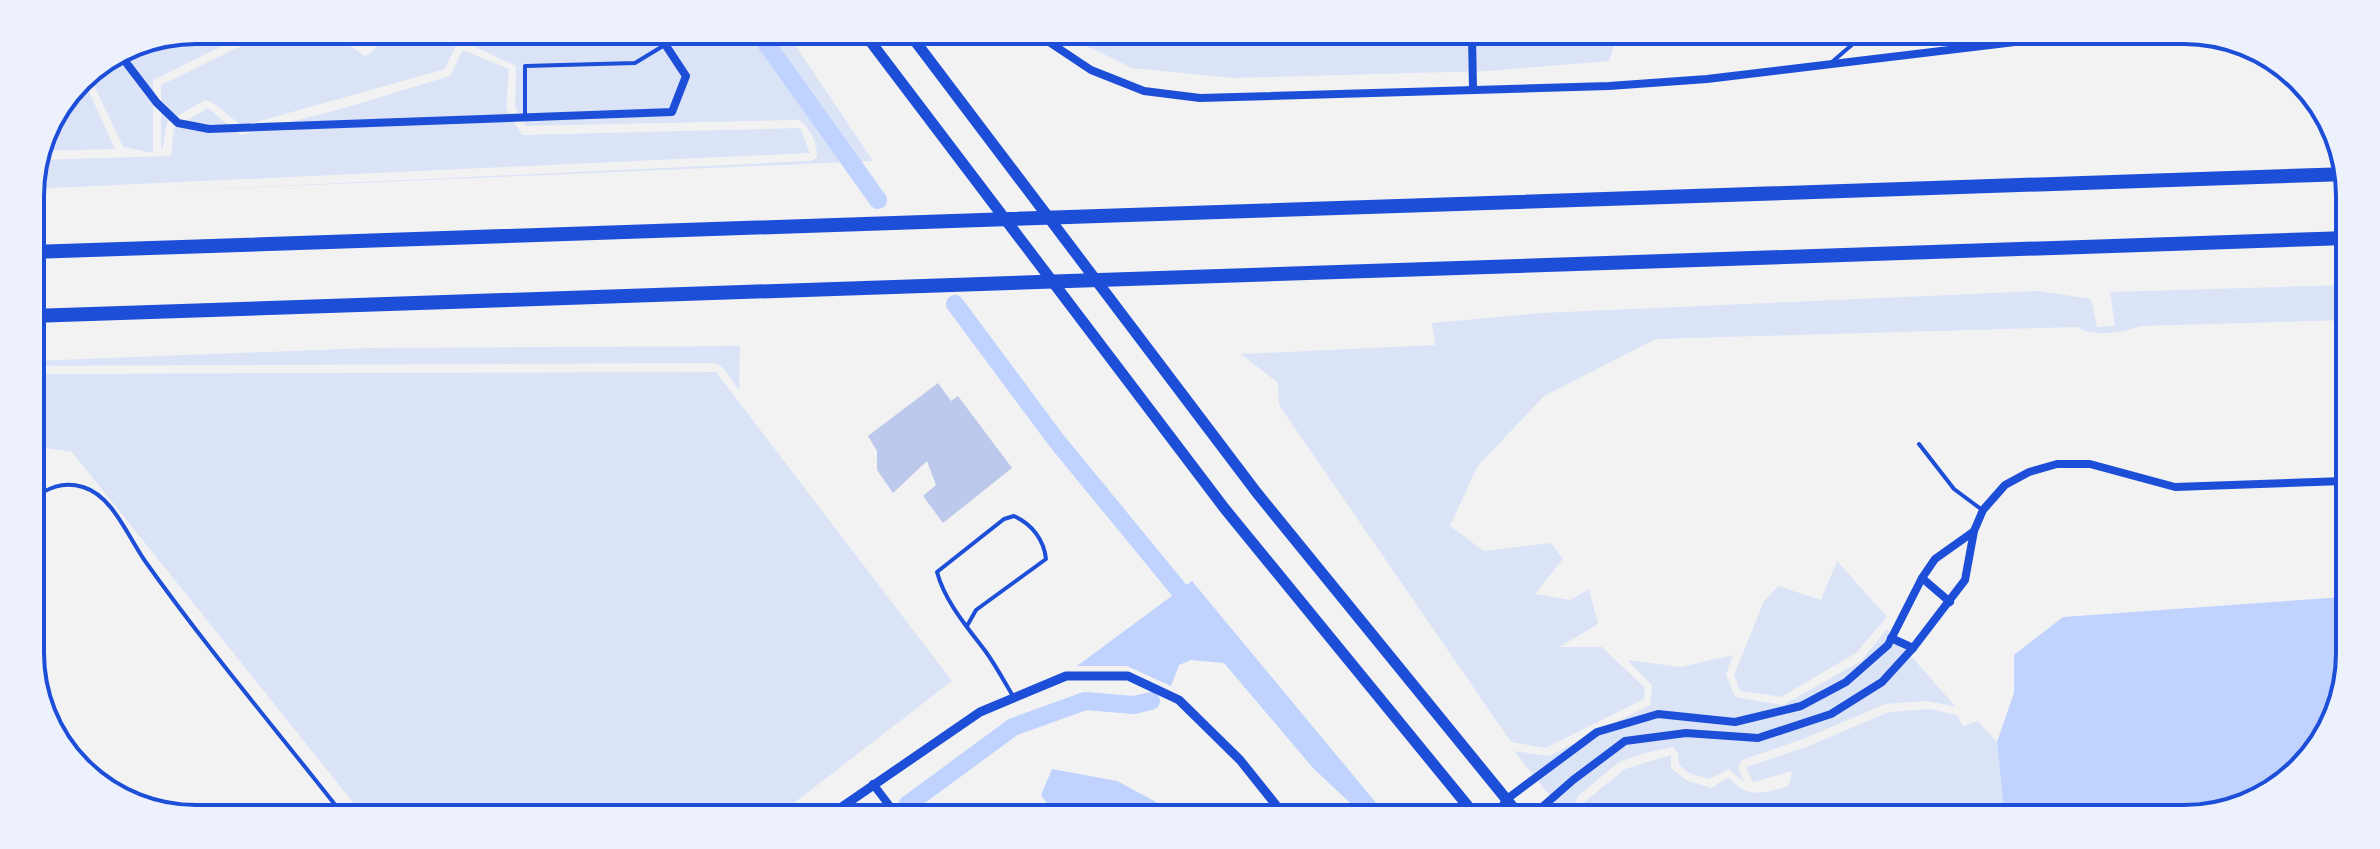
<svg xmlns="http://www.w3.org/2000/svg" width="2380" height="849" viewBox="0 0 2380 849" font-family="Quicksand,sans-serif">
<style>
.green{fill:#dbe4f7}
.water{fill:#bfd3fe}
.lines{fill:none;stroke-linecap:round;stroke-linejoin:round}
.canal{stroke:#bfd3fe;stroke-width:18}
.building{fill:#bdc9ec}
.service{stroke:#1d4ed8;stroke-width:4}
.minor{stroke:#1d4ed8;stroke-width:8}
.tertiary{stroke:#1d4ed8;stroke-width:9}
.secondary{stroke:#1d4ed8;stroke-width:11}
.motorway{stroke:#1d4ed8;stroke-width:14}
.rim{fill:none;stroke:#1d4ed8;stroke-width:4}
</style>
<rect width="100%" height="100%" fill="#f2f2f2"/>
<g class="green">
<path d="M 196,30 L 254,30 L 153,80 L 153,153 L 123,147 L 93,83 L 108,58 L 133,42 Z"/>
<path d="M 274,30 L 328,31 L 365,56 L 371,53 L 390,31 L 787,33 L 873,161 L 125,193 L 811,161 L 817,157 C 818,146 810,125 798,120 L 526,126 L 515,107 L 516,66 L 463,41 L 456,45 L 445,69 L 242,126 L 212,102 L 205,100 L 167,122 L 163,148 L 161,148 L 161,85 Z"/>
<path d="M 1068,34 L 1618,36 L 1609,61 L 1488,71 L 1233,78 L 1132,68 L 1072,39 Z"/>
<path d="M 463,50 L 509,69 L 506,108 L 522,135 L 800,128 L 810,153 L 30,189 L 37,160 L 171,156 L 174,128 L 208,108 L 241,135 L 344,108 L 450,76 Z"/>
<path d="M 92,68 L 85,83 L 115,149 L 39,151 L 47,123 L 86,72 Z"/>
<path d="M 2347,285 L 2347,320 L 2141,326 C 2125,332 2092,338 2077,327 L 1656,339 L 1544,396 L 1477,467 L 1450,526 L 1484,551 L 1551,543 L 1563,559 L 1535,594 L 1570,600 L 1589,589 L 1598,624 L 1559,647 L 1602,647 L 1645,688 L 1644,699 L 1545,748 L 1511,742 L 1279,405 L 1278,383 L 1241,354 L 1435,345 L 1432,323 L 1541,313 L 2038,291 L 2091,299 L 2097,327 L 2115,326 L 2110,292 Z"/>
<path d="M 740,346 L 739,390 L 722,367 L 715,363 L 31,366 L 31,361 L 369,348 Z"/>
<path d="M 716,372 L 952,681 L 781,813 L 360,811 L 72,452 L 32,446 L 31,374 Z"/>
<path d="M 1837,561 L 1887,617 L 1856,653 L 1781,697 L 1740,691 L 1734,675 L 1764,601 L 1778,586 L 1821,600 Z"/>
<path d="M 1887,629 L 1956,707 L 1928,701 L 1885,704 L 1803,739 L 1742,760 L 1738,768 L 1744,782 L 1729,769 L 1709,779 L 1689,773 L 1679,765 L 1678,753 L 1673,747 L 1645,753 L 1619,762 L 1578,796 L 1572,816 L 1566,816 L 1514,751 L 1549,756 L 1650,705 L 1652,685 L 1627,660 L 1681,667 L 1733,655 L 1726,675 L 1735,697 L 1783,705 L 1861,661 Z"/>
<path d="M 1930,709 L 1957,715 L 1963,726 L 1978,721 L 1997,742 L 2006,818 L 1580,816 L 1583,803 L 1625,769 L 1671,755 L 1671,768 L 1686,780 L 1711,788 L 1729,777 C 1747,800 1764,793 1789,786 L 1792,771 L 1753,782 L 1746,767 L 1806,747 L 1889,712 Z"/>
</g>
<g class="water">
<path d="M 1192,581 L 1386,815 L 1363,815 L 1313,768 L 1224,663 L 1191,660 L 1179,665 L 1171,686 L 1127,666 L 1077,666 Z"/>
<path d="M 2343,597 L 2341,706 L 2285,784 L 2194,819 L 2005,818 L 1997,742 L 2014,693 L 2014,655 L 2063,617 Z"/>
<path d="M 1052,769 L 1117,781 L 1180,815 L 1055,814 L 1041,795 Z"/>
</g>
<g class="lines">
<g class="canal">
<path d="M 758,32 L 878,200"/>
<path d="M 955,304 L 1056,440 L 1193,607"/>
<path d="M 907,805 L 1013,727 L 1085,701 L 1134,705 L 1151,701"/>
</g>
</g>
<path class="building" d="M 938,383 L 951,401 L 958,396 L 1012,468 L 943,523 L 923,496 L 936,485 L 927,461 L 893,493 L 877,470 L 877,451 L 868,436 Z"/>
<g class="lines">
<g class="service">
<path d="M 1832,62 L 1861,37"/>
<path d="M 525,117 L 525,66 L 635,63 L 663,46"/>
<path d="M 1919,444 L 1954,489 L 1981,509"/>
<path d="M 32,499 C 48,488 62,481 83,487 C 113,496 128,537 145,561 C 206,647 275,728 340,811"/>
<path d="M 967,626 L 976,610 L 1046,559 C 1044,540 1032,524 1014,516 L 1004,519 L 937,572 C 945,602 968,628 986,652 C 996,666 1004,681 1013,696"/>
</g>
<g class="minor">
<path d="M 1037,34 L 1091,70 L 1144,91 L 1200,98 L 1609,86 L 1707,79 L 2049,38"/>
<path d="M 1472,35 L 1473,90"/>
<path d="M 118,52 L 157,103 L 178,123 L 209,129 L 672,112 L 686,76 L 657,32"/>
<path d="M 1922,578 L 1950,602"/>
<path d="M 1891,638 L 1913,648"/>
<path d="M 873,784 L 895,813"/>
<path d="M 1507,799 L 1597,732 L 1658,714 L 1735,722 L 1801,706 L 1846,682 L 1888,645 L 1922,578 L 1935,559 L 1973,532"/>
<path d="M 1532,816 L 1573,780 L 1625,741 L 1686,733 L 1758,738 L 1831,714 L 1882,682 L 1913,648 L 1965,580 L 1974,531 L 1983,510 L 2005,485 L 2029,472 L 2057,464 L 2090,464 L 2175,487 L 2344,481"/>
</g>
<g class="tertiary">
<path d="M 833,813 L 980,712 L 1066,676 L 1128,676 L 1179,700 L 1240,760 L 1284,815"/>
<path d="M 1497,816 L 1507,799"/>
</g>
<g class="secondary">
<path d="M 864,33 L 1225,509 L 1476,816"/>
<path d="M 909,33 L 1257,493 L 1520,816"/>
</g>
<g class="motorway">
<path d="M 31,252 L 2348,174"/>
<path d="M 31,316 L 2348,238"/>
</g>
</g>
<path d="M0 0H2380V849H0ZM196 44H2184A152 152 0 0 1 2336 196V653A152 152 0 0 1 2184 805H196A152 152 0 0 1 44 653V196A152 152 0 0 1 196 44Z" fill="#edf1fc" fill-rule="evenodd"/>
<path class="rim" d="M196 44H2184A152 152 0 0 1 2336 196V653A152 152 0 0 1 2184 805H196A152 152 0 0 1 44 653V196A152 152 0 0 1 196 44Z"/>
</svg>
